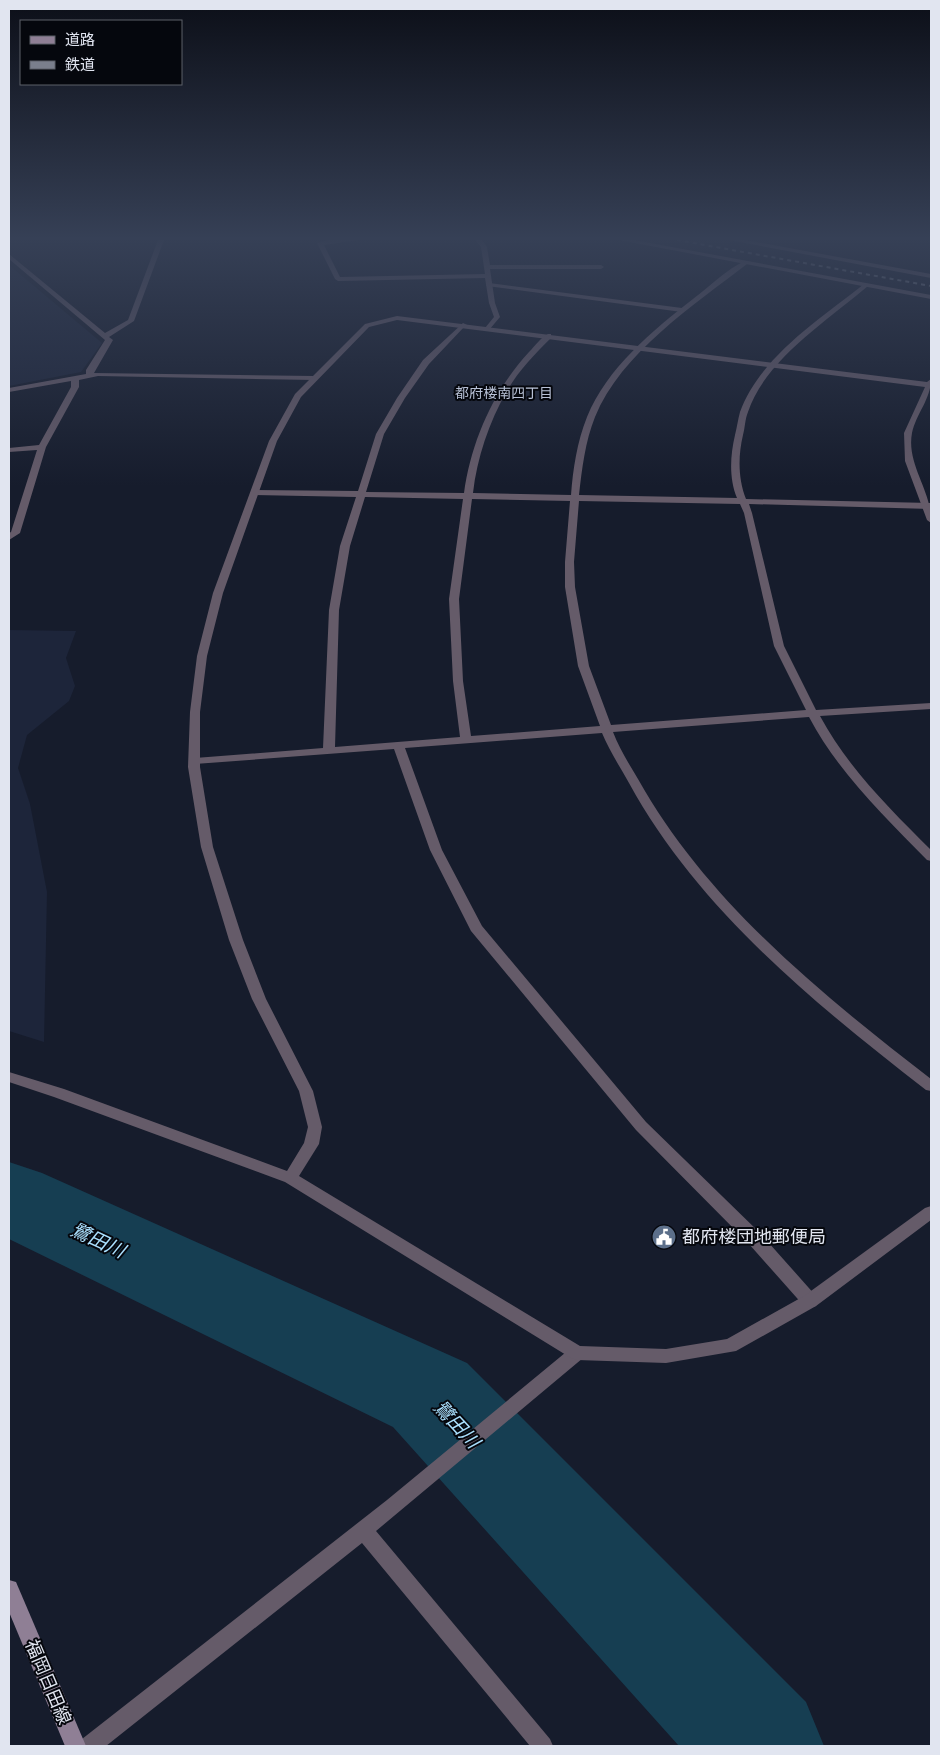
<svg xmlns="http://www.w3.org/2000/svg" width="940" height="1755" viewBox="0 0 940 1755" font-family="Ubuntu,'Noto Sans JP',sans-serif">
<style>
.built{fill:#1d253a}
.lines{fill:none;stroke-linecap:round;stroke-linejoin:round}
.river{fill:#163e52;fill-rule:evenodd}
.service{fill:#655b69;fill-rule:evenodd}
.minor{fill:#655b69;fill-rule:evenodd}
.tertiary{fill:#655b69;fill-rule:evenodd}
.secondary{fill:#8f7f95;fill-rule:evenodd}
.rail{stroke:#7a7f8c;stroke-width:2;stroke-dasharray:4 4;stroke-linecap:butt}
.labels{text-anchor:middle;stroke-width:4;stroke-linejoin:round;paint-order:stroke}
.far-neighbourhood-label{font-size:14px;fill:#b7c0d5;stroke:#05070d}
.near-poi-label{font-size:18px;fill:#e1e5f0;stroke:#05070d;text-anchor:start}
.near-street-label{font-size:18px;fill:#e1e5f0;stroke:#05070d}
.near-water-label{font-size:19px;font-style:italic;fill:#aae0fe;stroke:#05070d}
</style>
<rect width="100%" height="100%" fill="#161c2c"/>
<g class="built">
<path d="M 9,265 L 102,343 L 81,372 L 9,386 Z"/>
<path d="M 9,630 L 76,631 L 66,658 L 75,686 L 69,701 L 27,735 L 18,768 L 30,804 L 47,892 L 44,1042 L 9,1031 Z"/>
</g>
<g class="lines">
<path class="river" d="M 9,1162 L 42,1173 L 467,1363 L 806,1702 L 824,1746 L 679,1746 L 393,1427 L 9,1239 Z"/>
<path class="service" d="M 489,283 L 682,308 L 685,310 L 682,312 L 487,286 L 486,285 Z"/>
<g class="minor">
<path d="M 158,240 L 164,240 L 134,321 L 109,337 L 113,340 L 94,373 L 314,376 L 318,378 L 314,380 L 98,376 L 79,380 L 79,387 L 46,447 L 20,533 L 9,540 L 9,533 L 11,532 L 37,450 L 9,452 L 9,448 L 39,445 L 71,387 L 71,381 L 9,392 L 9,388 L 86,374 L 86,370 L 105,340 L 9,259 L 9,254 L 105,333 L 128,320 Z"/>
<path d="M 328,240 L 358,240 L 324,245 L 340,277 L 485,274 L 481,247 L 475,240 L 482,240 L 487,247 L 490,265 L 601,265 L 604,267 L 601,269 L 490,269 L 495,303 L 500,317 L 489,330 L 485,328 L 494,317 L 489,303 L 485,278 L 338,281 L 335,279 L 317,243 Z"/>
<path d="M 729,240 L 745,240 L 931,274 L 931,278 Z"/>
<path d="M 745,261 L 747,262 L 747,264 C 694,305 621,353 595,417 C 585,442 582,469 579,495 L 737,498 C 729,479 730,456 735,435 C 737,427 738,419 740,412 C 760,357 820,319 864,284 L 868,284 L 868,286 C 827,321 765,360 748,412 C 745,419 745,428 743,435 C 738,456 738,479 746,499 L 931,503 L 931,509 L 749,504 L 752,513 L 784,646 L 816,710 L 931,703 L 931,709 L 820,716 C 848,768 890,809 931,850 L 931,861 L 927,860 C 884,816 838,772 809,717 L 613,732 C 619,748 629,764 638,779 C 707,902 821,994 931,1079 L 931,1091 L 926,1090 C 814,1003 698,909 629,783 C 620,767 609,750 602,733 L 405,748 L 442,850 L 482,926 L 646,1122 L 761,1234 L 816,1296 L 818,1301 L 816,1306 L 810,1308 L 804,1306 L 749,1244 L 636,1130 L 471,931 L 430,850 L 394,749 L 195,764 L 189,761 L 195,758 L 323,748 L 329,610 L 340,546 L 356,497 L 254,495 L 251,494 L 251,490 L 358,491 L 376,434 L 397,398 L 423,360 L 463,323 L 467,325 L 465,326 L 429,364 L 405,398 L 384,434 L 366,492 L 464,493 C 471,442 493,391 529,352 C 535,346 541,337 548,334 L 551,334 L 551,338 C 535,354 518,371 507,391 C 489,422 477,458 473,493 L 571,495 C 573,469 577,442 587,417 C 607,368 652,331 693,299 C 708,288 728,268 745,261 ZM 365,497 L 463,499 L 449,599 L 453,681 L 460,737 L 335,747 L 339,610 L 350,546 ZM 472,499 L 570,501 L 565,562 L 565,587 L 578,666 L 600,726 L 471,736 L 463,681 L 459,599 ZM 579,501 L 740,504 L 744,513 L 774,646 L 806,710 L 611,725 L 589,666 L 575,587 L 574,562 Z"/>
<path d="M 577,1346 L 583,1348 L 586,1353 L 583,1358 L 376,1531 L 550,1739 L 553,1746 L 530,1746 L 362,1543 L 106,1746 L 79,1746 L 82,1739 L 387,1500 L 571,1348 Z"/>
</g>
<g class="tertiary">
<path d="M 619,240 L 634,240 L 931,295 L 931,299 Z"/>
<path d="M 397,316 L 927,382 L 931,379 C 931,399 916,414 912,433 C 906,465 933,492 931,523 L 927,520 L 905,461 L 904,433 L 925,387 L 397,320 L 369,327 L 301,397 L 277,441 L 223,593 L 207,656 L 200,712 L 200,767 L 213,847 L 243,940 L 266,999 L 313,1091 L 322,1127 L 319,1144 L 299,1176 L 580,1346 L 666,1349 L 727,1339 L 804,1296 L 925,1208 L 931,1206 L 931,1220 L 816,1306 L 736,1351 L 666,1363 L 577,1360 L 571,1358 L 285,1182 L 54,1097 L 9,1082 L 9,1072 L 64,1089 L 287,1171 L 304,1143 L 308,1127 L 299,1091 L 252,999 L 229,940 L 201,847 L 188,767 L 190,712 L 197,656 L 213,593 L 269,441 L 295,394 L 365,324 Z"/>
</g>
<path class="secondary" d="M 9,1580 L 16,1582 L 86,1746 L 65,1746 L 9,1612 Z"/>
<path class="rail" d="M 677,240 L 931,286"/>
</g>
<linearGradient id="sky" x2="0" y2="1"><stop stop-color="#0c0f18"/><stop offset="0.49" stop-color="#364056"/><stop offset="1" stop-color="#364056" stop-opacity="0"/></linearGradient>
<rect width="940" height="486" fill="url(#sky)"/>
<defs>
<symbol id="civic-disc" viewBox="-11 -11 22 22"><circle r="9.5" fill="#5c6f8a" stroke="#05070d"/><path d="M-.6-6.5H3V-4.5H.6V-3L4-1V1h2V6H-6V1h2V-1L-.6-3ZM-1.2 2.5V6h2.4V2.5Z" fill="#fff"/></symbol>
</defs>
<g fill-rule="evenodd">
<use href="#civic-disc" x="650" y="1223" width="28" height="28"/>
</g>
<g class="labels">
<g class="far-neighbourhood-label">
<text x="504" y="398">都府楼南四丁目</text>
</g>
<g class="near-poi-label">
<text x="682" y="1243">都府楼団地郵便局</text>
</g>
<g class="near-street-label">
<text transform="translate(48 1682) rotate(67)" y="6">福岡日田線</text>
</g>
<g class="near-water-label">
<text transform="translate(98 1240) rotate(25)" y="7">鷺田川</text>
<text transform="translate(457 1424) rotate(47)" y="7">鷺田川</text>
</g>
</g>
<rect width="940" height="1755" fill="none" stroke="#e1e5f0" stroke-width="20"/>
<rect x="20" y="20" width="162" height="65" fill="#05070d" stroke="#5d6068"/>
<rect x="30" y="36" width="25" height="8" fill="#8f7f95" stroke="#5d6068"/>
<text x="65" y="45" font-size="15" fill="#e1e5f0">道路</text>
<rect x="30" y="61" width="25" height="8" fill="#7a7f8c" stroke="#5d6068"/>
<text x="65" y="70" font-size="15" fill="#e1e5f0">鉄道</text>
</svg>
